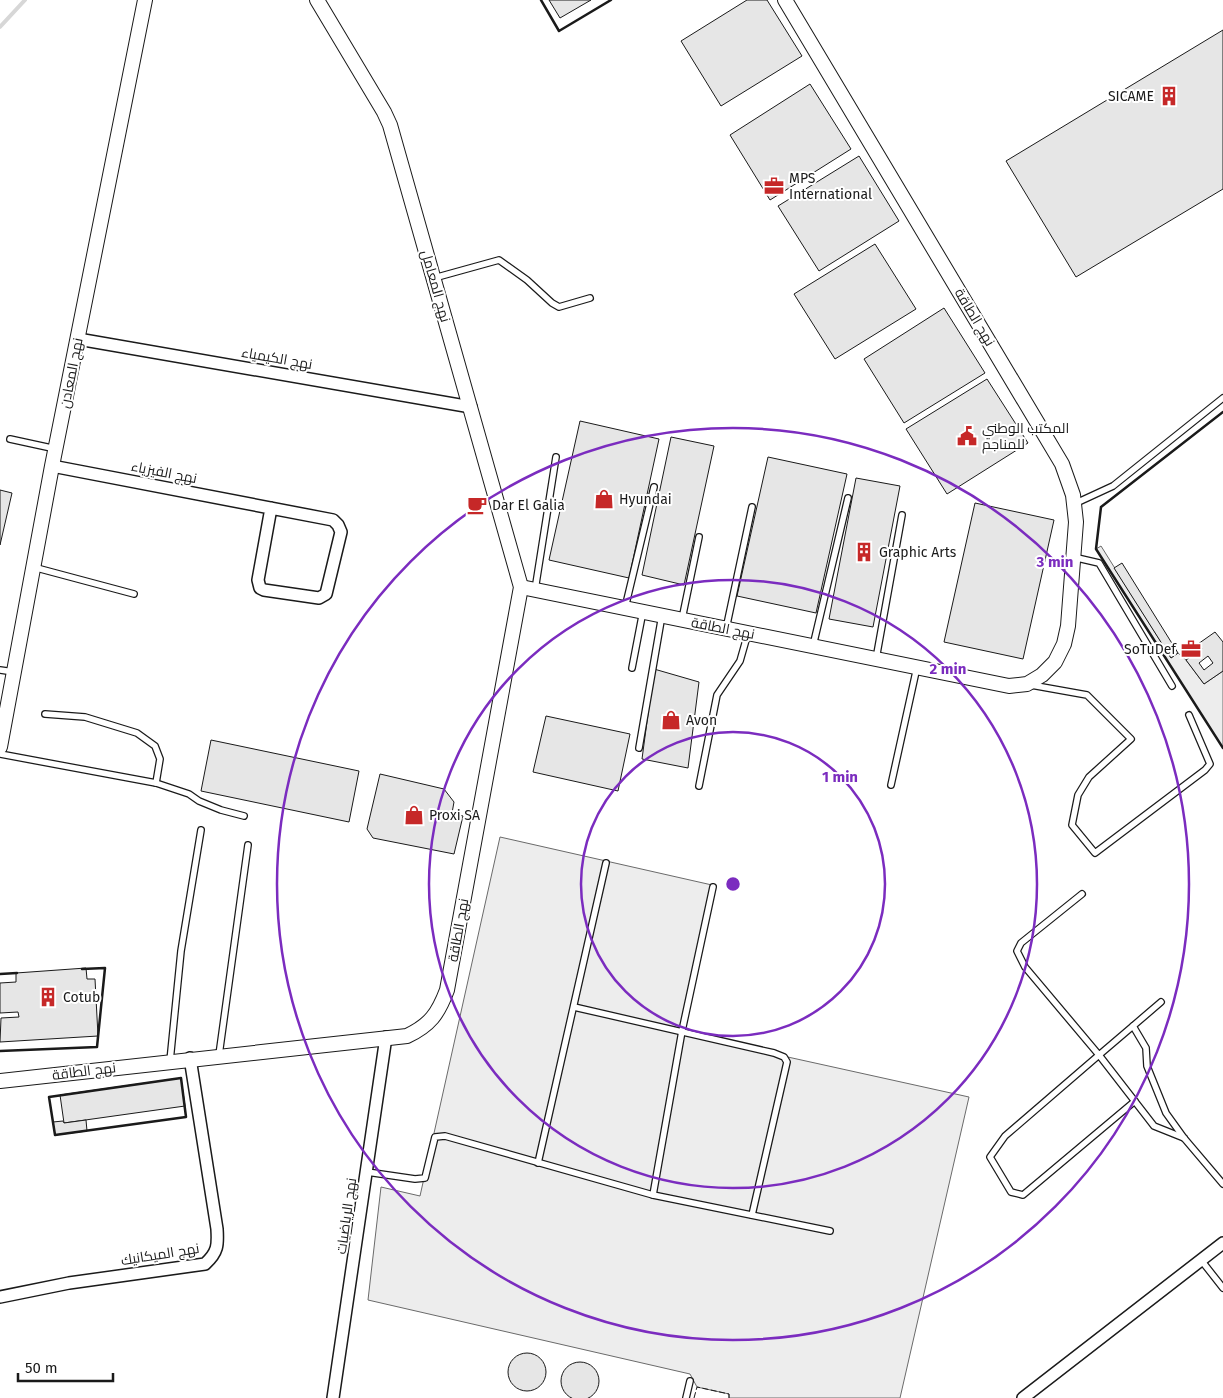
<svg xmlns="http://www.w3.org/2000/svg" width="1223" height="1398" viewBox="0 0 1223 1398" font-family="'Fira Sans',Cairo,sans-serif">
<style>
.built{fill:#ededed;stroke:#6a6a6a}
.lines{fill:none;stroke-linecap:round;stroke-linejoin:round}
.stream{stroke:#d7d7d7;stroke-width:4}
.building{fill:#e6e6e6;stroke:#1a1a1a;fill-rule:evenodd}
.service-casing{stroke:#1a1a1a;stroke-width:8}
.minor-casing{stroke:#1a1a1a;stroke-width:14}
.tertiary-casing{stroke:#1a1a1a;stroke-width:16}
.service{stroke:#fff;stroke-width:5.5}
.minor{stroke:#fff;stroke-width:11}
.tertiary{stroke:#fff;stroke-width:14}
.fence{stroke:#1a1a1a;stroke-width:1;stroke-dasharray:6 2.5;stroke-linecap:butt}
.wall{stroke:#1a1a1a;stroke-width:2.5}
.ring{fill:none;stroke:#7b2cbf;stroke-width:2.5}
.labels{text-anchor:middle;stroke-width:4;stroke-linejoin:round;paint-order:stroke}
.poi-label{font-size:14px;fill:#1a1a1a;stroke:#fff;text-anchor:start}
.street-label{font-size:14px;fill:#1a1a1a;stroke:#fff}
.centre{fill:#7b2cbf;stroke:#fff;stroke-width:2.5}
.ring-label{font-size:15px;text-anchor:middle;font-weight:bold;fill:#7b2cbf;stroke:#fff;stroke-width:4;stroke-linejoin:round;paint-order:stroke}
</style>
<rect width="100%" height="100%" fill="#fff"/>
<g class="built">
<path d="M 1101,546 L 1171,658 L 1178,653 L 1186,660 L 1204,684 L 1223,671 L 1223,748 L 1096,549 Z"/>
<path d="M 500,837 L 712,885 L 679,1033 L 969,1097 L 900,1398 L 729,1398 L 729,1394 L 697,1387 L 690,1374 L 368,1300 L 381,1187 L 420,1196 Z"/>
</g>
<g class="lines">
<path class="stream" d="M 0,27 L 25,0"/>
</g>
<g class="building">
<path d="M 549,0 L 591,0 L 560,18 Z"/>
<path d="M 747,0 L 767,0 L 802,56 L 721,106 L 681,41 Z"/>
<path d="M 1223,30 L 1223,189 L 1076,277 L 1006,161 Z"/>
<path d="M 810,84 L 851,149 L 770,200 L 730,135 Z"/>
<path d="M 859,156 L 899,221 L 819,271 L 778,206 Z"/>
<path d="M 875,244 L 916,309 L 835,359 L 794,294 Z"/>
<path d="M 944,308 L 985,373 L 904,423 L 864,359 Z"/>
<path d="M 987,379 L 1028,443 L 947,494 L 906,429 Z"/>
<path d="M 580,421 L 659,439 L 629,578 L 549,560 Z"/>
<path d="M 671,437 L 714,446 L 684,585 L 642,575 Z"/>
<path d="M 768,457 L 847,474 L 816,613 L 737,596 Z"/>
<path d="M 856,478 L 900,486 L 873,627 L 829,619 Z"/>
<path d="M 0,490 L 12,493 L 0,545 Z"/>
<path d="M 975,503 L 1054,520 L 1023,659 L 944,642 Z"/>
<path d="M 1122,563 L 1178,653 L 1171,658 L 1114,568 Z"/>
<path d="M 1215,632 L 1223,642 L 1223,671 L 1204,684 L 1186,660 L 1202,649 L 1198,644 ZM 1208,656 L 1213,663 L 1204,670 L 1199,663 Z"/>
<path d="M 654,669 L 699,682 L 688,768 L 642,759 Z"/>
<path d="M 546,716 L 630,734 L 618,791 L 533,772 Z"/>
<path d="M 211,740 L 359,771 L 349,822 L 201,791 Z"/>
<path d="M 380,774 L 444,789 L 454,802 L 452,813 L 463,816 L 454,854 L 373,838 L 367,829 Z"/>
<path d="M 86,968 L 87,979 L 95,979 L 98,1036 L 0,1042 L 1,1018 L 19,1017 L 18,1012 L 0,1013 L 0,983 L 16,982 L 16,973 Z"/>
<path d="M 181,1078 L 185,1106 L 64,1123 L 60,1095 Z"/>
<path d="M 86,1120 L 87,1131 L 55,1135 L 53,1122 L 63,1121 L 64,1123 Z"/>
<circle cx="527" cy="1372" r="19"/>
<circle cx="580" cy="1381" r="19"/>
</g>
<g class="lines">
<defs>
<g id="service">
<path d="M 434,278 L 499,260 L 527,280 L 552,303 L 559,307 L 590,298"/>
<path d="M 10,439 L 56,449"/>
<path d="M 1074,504 L 1113,486 L 1223,398"/>
<path d="M 1073,557 L 1099,563 L 1172,686"/>
<path d="M 33,567 L 134,594"/>
<path d="M 535,590 L 556,457"/>
<path d="M 625,608 L 654,487"/>
<path d="M 682,619 L 699,537"/>
<path d="M 726,629 L 752,507"/>
<path d="M 813,646 L 848,498"/>
<path d="M 876,659 L 902,515"/>
<path d="M 632,668 L 643,611"/>
<path d="M 0,670 L 14,672"/>
<path d="M 1031,685 L 1087,695 L 1131,739 L 1089,777 L 1078,795 L 1072,825 L 1095,853 L 1205,770 L 1210,764 L 1189,715"/>
<path d="M 45,714 L 85,717 L 137,733 L 155,746 L 160,759 L 156,783"/>
<path d="M 639,748 L 662,615"/>
<path d="M 0,754 L 156,783 L 189,794 L 199,801 L 221,810 L 244,816"/>
<path d="M 891,785 L 917,667"/>
<path d="M 699,786 L 717,695 L 740,661 L 748,633"/>
<path d="M 1082,894 L 1021,943 L 1017,951 L 1025,967 L 1099,1055 L 1133,1026 L 1146,1048 L 1147,1066 L 1166,1113 L 1184,1138 L 1223,1184"/>
<path d="M 574,1007 L 774,1053 L 784,1057 L 787,1062 L 752,1215"/>
<path d="M 1133,1026 L 1161,1002"/>
<path d="M 219,1055 L 248,845"/>
<path d="M 170,1061 L 181,951 L 201,830"/>
<path d="M 1135,1101 L 1023,1195 L 1011,1192 L 990,1157 L 1005,1136 L 1099,1055 L 1154,1126 L 1184,1138"/>
<path d="M 538,1163 L 606,863"/>
<path d="M 367,1172 L 415,1179 L 425,1178 L 435,1137 L 445,1136 L 653,1195 L 830,1231"/>
<path d="M 653,1195 L 682,1031 L 713,887"/>
<path d="M 1201,1260 L 1223,1288"/>
<path d="M 686,1398 L 690,1381"/>
</g>
<g id="minor">
<path d="M 78,339 L 471,407"/>
<path d="M 52,466 L 333,520 L 338,525 L 341,532 L 326,594 L 319,598 L 264,590 L 260,588 L 258,580 L 271,508"/>
<path d="M 0,1297 L 69,1283 L 205,1264 C 218,1252 218,1245 217,1229 L 190,1058"/>
<path d="M 333,1398 L 386,1037"/>
<path d="M 1023,1398 L 1223,1243"/>
</g>
<g id="tertiary">
<path d="M 521,587 L 1009,686 L 1027,684 L 1042,675 L 1055,662 L 1064,644 L 1068,626 L 1076,522 L 1073,495 L 1062,464 L 785,0"/>
<path d="M 0,747 L 52,466 L 145,0"/>
<path d="M 0,1081 L 407,1036 C 430,1025 438,1014 447,990 L 521,587 L 390,125 L 384,112 L 317,0"/>
</g>
</defs>
<use href="#service" class="service-casing"/>
<use href="#minor" class="minor-casing"/>
<use href="#tertiary" class="tertiary-casing"/>
<use href="#service" class="service"/>
<use href="#minor" class="minor"/>
<use href="#tertiary" class="tertiary"/>
<path class="fence" d="M 694,1398 L 697,1387 L 729,1394 L 729,1398"/>
<g class="wall">
<path d="M 541,0 L 559,31 L 611,0"/>
<path d="M 1223,412 L 1101,507 L 1096,549 L 1223,748"/>
<path d="M 0,974 L 17,973"/>
<path d="M 0,1051 L 97,1047 L 105,968 L 82,969"/>
<path d="M 181,1078 L 186,1117 L 55,1135 L 49,1097 Z"/>
</g>
</g>
<g class="ring">
<circle cx="733" cy="884" r="152"/>
<circle cx="733" cy="884" r="304"/>
<circle cx="733" cy="884" r="456"/>
</g>
<defs>
<symbol id="building-bare" viewBox="-9 -9 18 18"><path d="M-4-6H4V6H1V3H-1V6H-4ZM-2.5-4.3h1.7v1.8h-1.7ZM.8-4.3h1.7v1.8H.8ZM-2.5-1h1.7V.8h-1.7ZM.8-1h1.7V.8H.8Z" fill="#c62828" stroke="#fff" stroke-width="2.5" paint-order="stroke"/></symbol>
<symbol id="office-bare" viewBox="-9 -9 18 18"><path d="M-6-3h4V-5.5h4V-3h4V5H-6ZM-1-4.5V-3h2v-1.5ZM-6 0V1H6V0Z" fill="#c62828" stroke="#fff" stroke-width="2.5" paint-order="stroke"/></symbol>
<symbol id="civic-bare" viewBox="-9 -9 18 18"><path d="M-.6-6.5H3V-4.5H.6V-3L4-1V1h2V6H-6V1h2V-1L-.6-3ZM-1.2 2.5V6h2.4V2.5Z" fill="#c62828" stroke="#fff" stroke-width="2.5" paint-order="stroke"/></symbol>
<symbol id="shop-bare" viewBox="-9 -9 18 18"><path d="M-5-2.5h2.3a2.7 3.5 0 0 1 5.4 0H5L5.5 6h-11ZM-1.5-2.5h3a1.5 2.3 0 0 0-3 0Z" fill="#c62828" stroke="#fff" stroke-width="2.5" paint-order="stroke"/></symbol>
<symbol id="cafe-bare" viewBox="-9 -9 18 18"><path d="M-5.5-4.5H6V0H3Q3 3.5 0 3.5H-2.5Q-5.5 3.5-5.5 0ZM3-3.2v2h1.7v-2ZM-6 4.5H4V6H-6Z" fill="#c62828" stroke="#fff" stroke-width="2.5" paint-order="stroke"/></symbol>
</defs>
<g fill-rule="evenodd">
<use href="#building-bare" x="1155" y="82" width="28" height="28"/>
<use href="#office-bare" x="760" y="172" width="28" height="28"/>
<use href="#civic-bare" x="953" y="422" width="28" height="28"/>
<use href="#shop-bare" x="590" y="485" width="28" height="28"/>
<use href="#cafe-bare" x="463" y="491" width="28" height="28"/>
<use href="#building-bare" x="850" y="538" width="28" height="28"/>
<use href="#office-bare" x="1177" y="635" width="28" height="28"/>
<use href="#shop-bare" x="657" y="706" width="28" height="28"/>
<use href="#shop-bare" x="400" y="801" width="28" height="28"/>
<use href="#building-bare" x="34" y="983" width="28" height="28"/>
</g>
<g class="labels">
<g class="poi-label">
<text x="1154" y="101" text-anchor="end">SICAME</text>
<text x="789" y="183">MPS<tspan x="789" dy="16">International</tspan></text>
<text x="982" y="433">المكتب الوطني<tspan x="982" dy="16">للمناجم</tspan></text>
<text x="619" y="504">Hyundai</text>
<text x="492" y="510">Dar El Galia</text>
<text x="879" y="557">Graphic Arts</text>
<text x="1176" y="654" text-anchor="end">SoTuDef</text>
<text x="686" y="725">Avon</text>
<text x="429" y="820">Proxi SA</text>
<text x="63" y="1002">Cotub</text>
</g>
<g class="street-label">
<text transform="translate(436 286) rotate(74)" y="5">نهج المعامل</text>
<text transform="translate(975 317) rotate(59)" y="5">نهج الطاقة</text>
<text transform="translate(277 358) rotate(10)" y="5">نهج الكيمياء</text>
<text transform="translate(71 373) rotate(-79)" y="5">نهج المعادن</text>
<text transform="translate(164 472) rotate(11)" y="5">نهج الفيزياء</text>
<text transform="translate(723 628) rotate(11)" y="5">نهج الطاقة</text>
<text transform="translate(458 930) rotate(-80)" y="5">نهج الطاقة</text>
<text transform="translate(84 1071) rotate(-7)" y="5">نهج الطاقة</text>
<text transform="translate(346 1216) rotate(-82)" y="5">نهج الرياضيات</text>
<text transform="translate(160 1254) rotate(-9)" y="5">نهج الميكانيك</text>
</g>
</g>
<circle cx="733" cy="884" r="8" class="centre"/>
<g class="ring-label">
<text x="1055" y="567">3 min</text>
<text x="948" y="674">2 min</text>
<text x="840" y="782">1 min</text>
</g>
<path d="M18 1373v8h95v-8" fill="none" stroke="#1a1a1a" stroke-width="2.5"/>
<text x="25" y="1373" font-size="15" fill="#1a1a1a" stroke="#ffffff" stroke-width="4" paint-order="stroke">50 m</text>
</svg>
